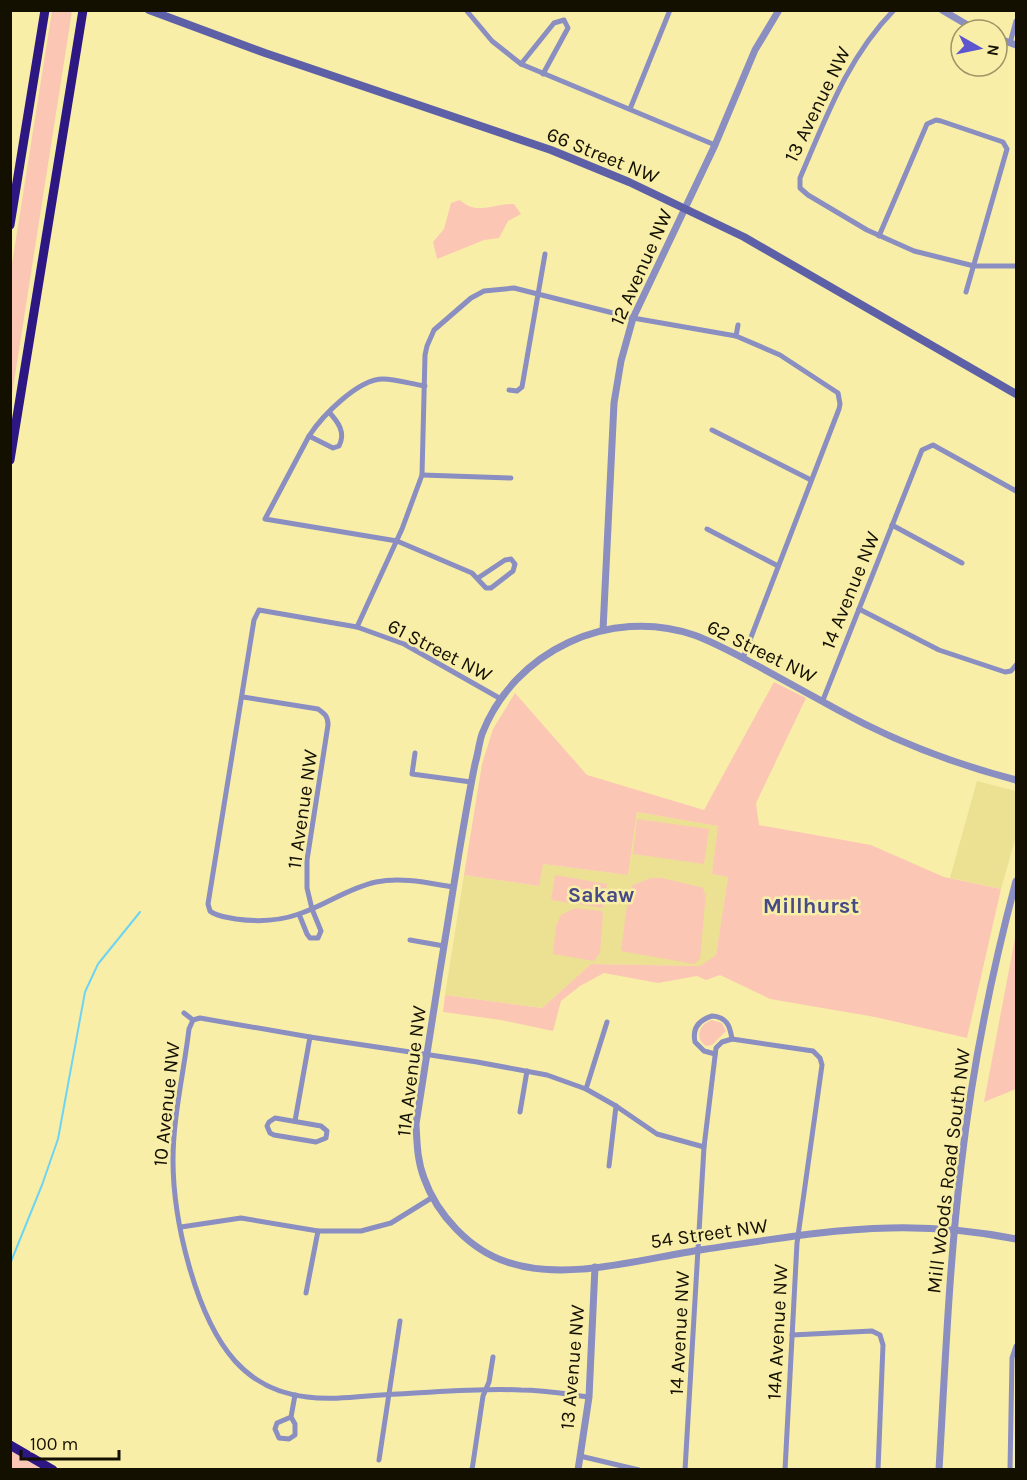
<svg xmlns="http://www.w3.org/2000/svg" width="1027" height="1480" viewBox="0 0 1027 1480" font-family="Karla,sans-serif">
<style>
.built{fill:#ece093}
.green{fill:#fbc7b4}
.lines{fill:none;stroke-linecap:round;stroke-linejoin:round}
.stream{stroke:#6ed4f3;stroke-width:2}
.minor{stroke:#8a8ec0;stroke-width:5}
.tertiary{stroke:#8a8ec0;stroke-width:7}
.secondary{stroke:#5e60a7;stroke-width:8}
.motorway{stroke:#2c1783;stroke-width:9}
.labels{text-anchor:middle;stroke-width:5;stroke-linejoin:round;paint-order:stroke}
.street-label{font-size:20px;fill:#141000;stroke:#f8eea8}
.neighbourhood-label{font-size:21px;font-weight:bold;fill:#484987;stroke:#f8eea8}
.quarter-label{font-size:22px;font-weight:bold;fill:#484987;stroke:#f8eea8}
</style>
<rect width="100%" height="100%" fill="#f8eea8"/>
<g class="built">
<path d="M 977,781 L 1016,791 L 1016,836 L 1001,889 L 950,878 Z"/>
<path d="M 637,812 L 719,826 L 712,874 L 728,877 L 716,956 L 701,966 L 591,964 L 542,1008 L 445,995 L 464,875 L 538,886 L 543,864 L 628,875 Z"/>
</g>
<g class="green">
<path d="M 52,11 L 72,11 L 11,401 L 11,270 Z"/>
<path d="M 460,200 C 476,216 495,203 514,204 L 521,214 L 508,221 L 499,238 L 484,240 L 437,259 L 433,242 L 444,229 L 451,203 Z"/>
<path d="M 774,682 L 806,698 L 756,803 L 759,825 L 871,845 L 944,877 L 1001,889 L 967,1038 L 875,1017 L 770,999 L 720,975 L 706,980 L 697,976 L 658,983 L 604,973 L 580,986 L 561,1001 L 553,1031 L 501,1020 L 443,1012 L 445,995 L 542,1008 L 591,964 L 700,966 L 716,955 L 728,877 L 712,874 L 718,826 L 637,812 L 628,875 L 543,864 L 539,886 L 464,875 L 482,764 L 493,729 L 515,693 L 587,775 L 704,810 Z"/>
<path d="M 637,819 L 709,829 L 704,864 L 633,854 Z"/>
<path d="M 555,875 L 607,884 L 603,908 L 551,900 Z"/>
<path d="M 651,878 L 662,878 L 704,888 L 703,892 L 706,893 L 700,959 L 694,964 L 621,951 L 629,891 L 633,885 Z"/>
<path d="M 575,908 L 602,911 L 603,914 L 600,953 L 594,961 L 553,954 L 556,926 L 561,915 Z"/>
<path d="M 1016,933 L 1016,1089 L 984,1102 Z"/>
<path d="M 712,1020 L 722,1023 L 726,1031 L 712,1045 L 706,1046 C 694,1038 699,1024 712,1020 Z"/>
<path d="M 10,1450 L 44,1469 L 11,1469 Z"/>
</g>
<g class="lines">
<path class="stream" d="M 10,1264 L 42,1185 L 58,1139 L 85,992 L 98,964 L 140,912"/>
<g class="minor">
<path d="M 466,10 L 492,41 L 521,64 L 715,145"/>
<path d="M 894,10 C 847,58 826,118 800,178 L 800,188 L 808,195 L 867,230 L 914,251 L 974,266 L 1016,266"/>
<path d="M 1010,43 L 1016,21"/>
<path d="M 521,64 L 554,23 L 564,20 L 568,28 L 543,74"/>
<path d="M 630,109 L 670,10"/>
<path d="M 879,236 L 927,124 L 936,120 L 941,121 L 1003,142 L 1007,149 L 966,292"/>
<path d="M 736,336 L 738,325"/>
<path d="M 425,386 C 411,384 396,379 383,379 C 358,379 322,416 309,436 L 265,519 L 397,541 L 472,573 L 486,588 L 491,588 L 513,571 L 515,564 L 511,559 L 505,560 L 478,578"/>
<path d="M 509,390 L 517,391 L 522,387 L 545,254"/>
<path d="M 712,430 L 811,480"/>
<path d="M 309,436 L 333,448 L 339,446 C 346,432 338,422 329,412"/>
<path d="M 422,475 L 511,478"/>
<path d="M 892,525 L 962,563"/>
<path d="M 707,529 L 778,566"/>
<path d="M 859,609 L 939,650 L 1005,672 L 1011,671 L 1016,665"/>
<path d="M 357,627 L 402,529 L 422,475 L 425,355 L 427,346 L 434,330 L 471,298 L 484,291 L 514,288 L 633,318 L 736,336 L 780,355 L 838,393 L 840,404 L 839,409 L 743,658"/>
<path d="M 243,697 L 318,709 C 325,714 328,716 328,725 L 307,860 L 307,888 L 312,909 L 321,931 L 318,938 L 310,938 L 307,934 L 299,914"/>
<path d="M 823,700 L 922,450 L 933,445 L 1016,491"/>
<path d="M 415,753 L 412,774 L 471,782"/>
<path d="M 453,887 C 428,883 402,877 376,882 C 348,888 326,905 299,914 C 279,921 257,922 236,919 C 227,917 217,917 210,911 L 208,904 L 254,620 L 259,610 L 357,627 L 404,644 L 501,699"/>
<path d="M 410,940 L 444,946"/>
<path d="M 184,1013 L 193,1020 L 200,1018 L 310,1037 L 477,1062 L 547,1075 L 586,1089 L 616,1106 L 657,1134 L 704,1147"/>
<path d="M 193,1020 L 189,1029 C 184,1071 173,1117 173,1160 C 173,1219 195,1316 235,1361 C 254,1382 279,1394 307,1397 C 336,1401 368,1395 398,1394 C 439,1392 480,1388 521,1390 C 544,1390 566,1394 589,1397"/>
<path d="M 715,1054 L 704,1051 L 695,1042 C 692,1028 699,1020 712,1016 C 727,1017 730,1026 732,1039"/>
<path d="M 586,1089 L 607,1022"/>
<path d="M 520,1112 L 527,1071"/>
<path d="M 275,1118 L 321,1126 L 327,1131 L 326,1138 L 316,1142 L 274,1135 L 270,1133 L 267,1126 L 269,1122 Z"/>
<path d="M 295,1121 L 310,1037"/>
<path d="M 609,1166 L 616,1106"/>
<path d="M 181,1227 L 241,1218 L 318,1231 L 361,1231 L 391,1223 L 433,1197"/>
<path d="M 306,1293 L 318,1231"/>
<path d="M 792,1335 L 872,1331 L 880,1335 L 883,1345 L 878,1470"/>
<path d="M 291,1417 L 277,1423 L 275,1429 L 279,1438 L 289,1439 L 295,1435 L 295,1424 L 291,1417 L 295,1395"/>
<path d="M 580,1456 L 639,1470"/>
<path d="M 379,1460 L 400,1321"/>
<path d="M 472,1470 L 483,1396 L 489,1382 L 493,1357"/>
<path d="M 685,1470 L 704,1147 L 716,1048 L 722,1042 L 732,1039 L 813,1051 L 820,1058 L 822,1065 L 797,1243 L 785,1470"/>
<path d="M 1010,1470 L 1012,1358 L 1016,1346"/>
</g>
<g class="tertiary">
<path d="M 942,10 L 976,30"/>
<path d="M 997,38 L 1016,45"/>
<path d="M 603,630 L 614,403 L 621,361 L 633,318 L 715,145 L 755,50 L 779,10"/>
<path d="M 1016,780 C 955,764 894,741 838,710 C 811,695 785,681 758,666 C 737,655 716,643 694,635 C 610,606 514,651 482,734 C 479,743 478,754 475,764 C 469,793 464,824 459,853 C 444,943 430,1034 416,1124 C 417,1142 417,1160 424,1178 C 437,1215 470,1250 507,1262 C 566,1282 641,1259 700,1250 C 763,1241 827,1229 890,1228 C 932,1227 975,1231 1016,1239"/>
<path d="M 578,1470 L 589,1397 L 595,1267"/>
<path d="M 939,1470 C 945,1368 949,1267 961,1166 C 972,1070 991,975 1016,881"/>
</g>
<path class="secondary" d="M 149,10 L 265,53 L 551,150 L 629,182 L 744,237 L 1016,394"/>
<g class="motorway">
<path d="M 10,225 L 45,10"/>
<path d="M 10,460 L 83,10"/>
<path d="M 10,1445 L 53,1470"/>
</g>
</g>
<g class="labels">
<g class="street-label">
<text transform="translate(817 104) rotate(-64)" y="7">13 Avenue NW</text>
<text transform="translate(603 155) rotate(22)" y="7">66 Street NW</text>
<text transform="translate(641 267) rotate(-66)" y="7">12 Avenue NW</text>
<text transform="translate(850 590) rotate(-68)" y="7">14 Avenue NW</text>
<text transform="translate(440 650) rotate(27)" y="7">61 Street NW</text>
<text transform="translate(762 651) rotate(26)" y="7">62 Street NW</text>
<text transform="translate(302 809) rotate(-82)" y="7">11 Avenue NW</text>
<text transform="translate(411 1071) rotate(-83)" y="7">11A Avenue NW</text>
<text transform="translate(166 1104) rotate(-84)" y="7">10 Avenue NW</text>
<text transform="translate(948 1171) rotate(-83)" y="7">Mill Woods Road South NW</text>
<text transform="translate(709 1233) rotate(-8)" y="7">54 Street NW</text>
<text transform="translate(777 1332) rotate(-87)" y="7">14A Avenue NW</text>
<text transform="translate(679 1333) rotate(-87)" y="7">14 Avenue NW</text>
<text transform="translate(572 1367) rotate(-85)" y="7">13 Avenue NW</text>
</g>
<g class="neighbourhood-label">
<text x="601" y="902">Sakaw</text>
</g>
<g class="quarter-label">
<text x="811" y="913">Millhurst</text>
</g>
</g>
<rect width="1027" height="1480" fill="none" stroke="#141000" stroke-width="24"/>
<g transform="translate(979 48) rotate(99)"><circle r="28" fill="#f8eea8" stroke="#9d9565" stroke-width="1.5"/>
<path d="M0-4.5L10 22L0 15L-10 22Z" fill="#5d56ce"/>
<text y="-9" font-size="16" font-weight="bold" text-anchor="middle" fill="#141000">N</text>
</g>
<path d="M21 1450v9h98v-9" fill="none" stroke="#141000" stroke-width="3"/>
<text x="30" y="1450" font-size="18" fill="#141000" stroke="#f8eea8" stroke-width="4.5" paint-order="stroke">100 m</text>
</svg>
